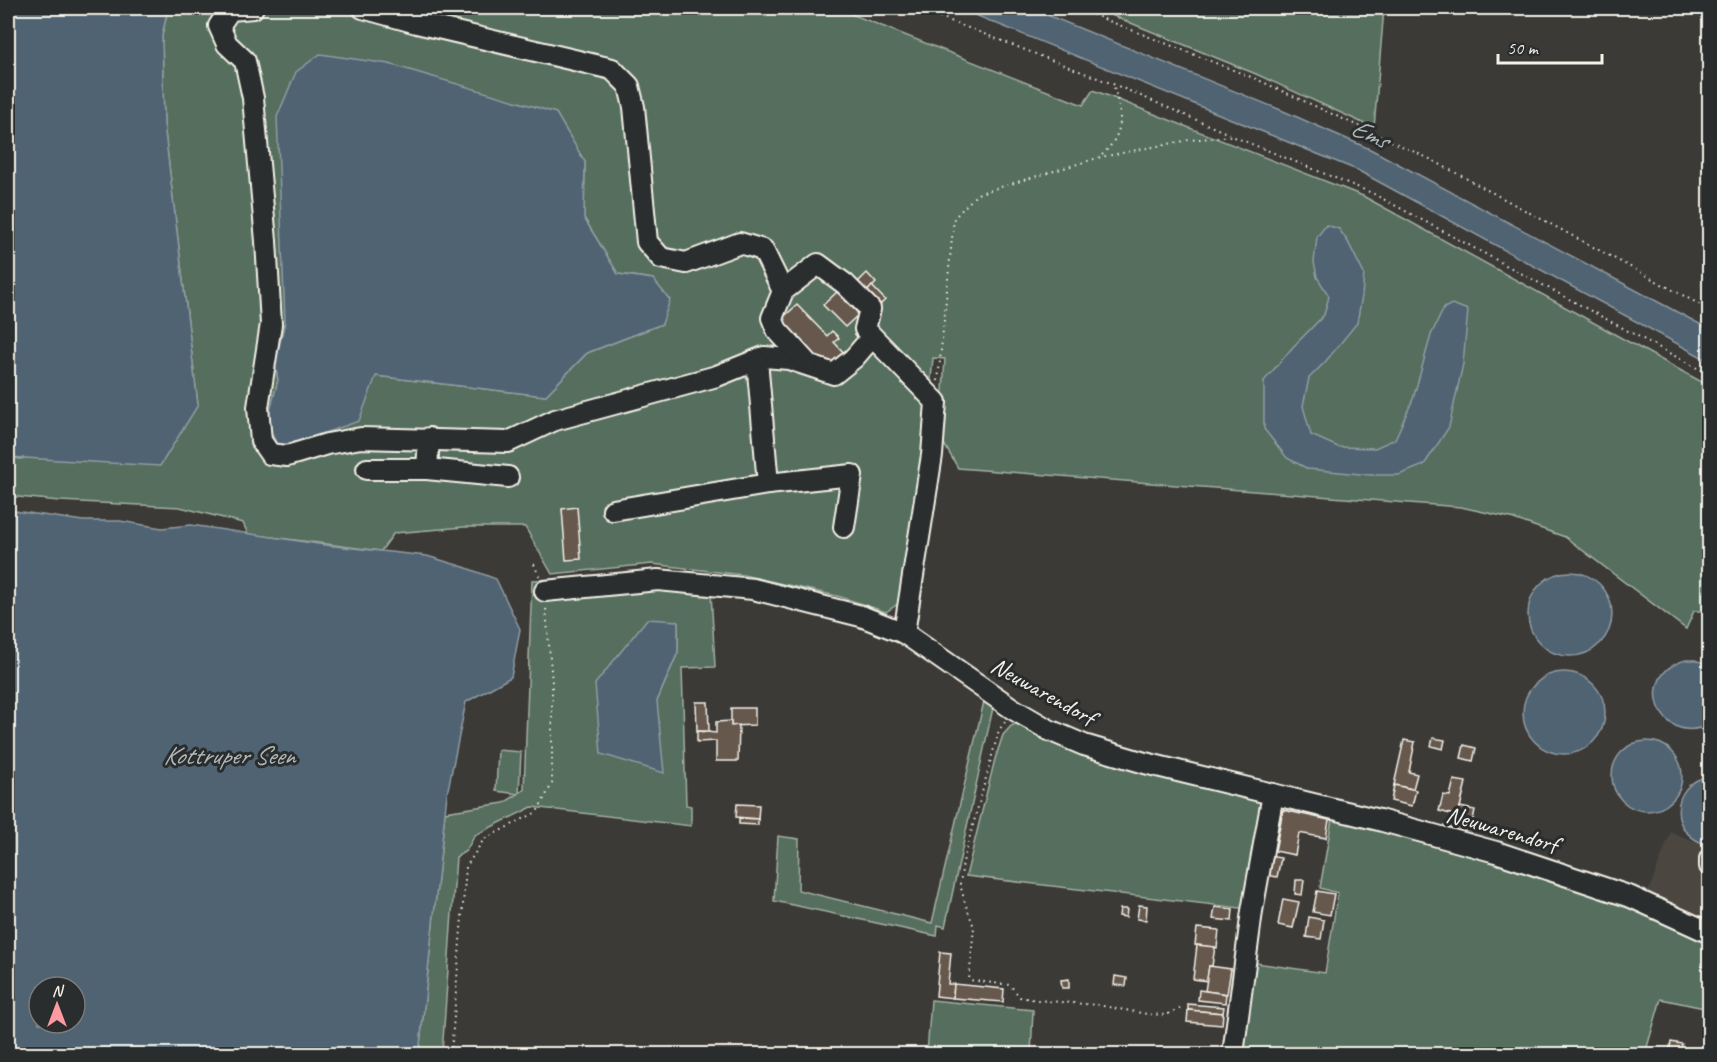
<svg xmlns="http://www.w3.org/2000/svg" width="1717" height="1062" viewBox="0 0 1717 1062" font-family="Caveat,sans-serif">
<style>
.built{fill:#4c4641}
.green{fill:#546e5d;stroke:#a4b0a2;stroke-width:1.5;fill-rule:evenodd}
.water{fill:#4f6473;stroke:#919ca2;stroke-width:1.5;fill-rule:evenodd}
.building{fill:#66584d;stroke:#f4f1e8;stroke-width:1.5}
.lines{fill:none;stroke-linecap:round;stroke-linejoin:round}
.minor-casing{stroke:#f4f1e8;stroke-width:24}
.path{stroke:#f4f1e8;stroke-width:2;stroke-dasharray:1.5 4.5;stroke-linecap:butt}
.minor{stroke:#2a2d2e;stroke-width:20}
.labels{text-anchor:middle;stroke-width:6;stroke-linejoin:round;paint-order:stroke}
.street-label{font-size:24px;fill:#f4f1e8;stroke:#2a2d2e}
.water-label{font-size:26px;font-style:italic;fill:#b2b9b9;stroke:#2a2d2e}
</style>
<rect width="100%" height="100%" fill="#3c3a37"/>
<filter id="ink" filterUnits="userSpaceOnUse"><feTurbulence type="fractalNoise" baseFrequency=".0167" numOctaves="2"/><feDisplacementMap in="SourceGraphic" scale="12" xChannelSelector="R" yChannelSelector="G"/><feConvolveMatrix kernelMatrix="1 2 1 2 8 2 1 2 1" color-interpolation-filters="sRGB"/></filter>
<g filter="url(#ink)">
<path class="built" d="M 1671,832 L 1709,847 L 1709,922 L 1647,895 Z"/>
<g class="green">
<path d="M 168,8 L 836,8 L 1083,105 L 1093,90 L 1363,196 L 1709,386 L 1709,608 L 1707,611 L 1694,611 L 1686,629 L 1565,537 L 1511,518 L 1461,507 L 958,468 L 940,437 L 945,359 L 933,358 L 925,443 L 902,601 L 886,612 L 841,597 L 743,575 L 652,564 L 552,574 L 525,527 L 464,527 L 394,533 L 381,551 L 248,534 L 243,523 L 180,507 L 60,501 L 8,496 L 8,457 L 21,459 L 198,405 L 164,124 L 162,36 ZM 573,144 L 585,162 L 584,218 L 618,274 L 653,279 L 662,324 L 587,353 L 545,396 L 376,376 L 267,423 L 278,380 L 275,363 L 285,322 Z"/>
<path d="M 1094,8 L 1384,8 L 1374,128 L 1256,74 Z"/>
<path d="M 559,579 L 560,597 L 657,589 L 711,592 L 715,667 L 682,668 L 686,805 L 691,806 L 691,826 L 532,807 L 475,835 L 466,851 L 456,857 L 442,1054 L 419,1054 L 445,812 L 504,803 L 518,794 L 496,791 L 498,750 L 521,752 L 519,793 L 524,790 L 532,580 ZM 678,621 L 678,652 L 657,701 Z"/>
<path d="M 985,697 L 994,703 L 945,927 L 938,925 L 937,936 L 774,901 L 778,836 L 799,839 L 798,890 L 932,923 Z"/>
<path d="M 1022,721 L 1260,796 L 1265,808 L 1249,909 L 966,876 L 995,759 L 1003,735 L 1011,726 Z"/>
<path d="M 1333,813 L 1494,859 L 1631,905 L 1709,941 L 1709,1009 L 1661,999 L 1645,1054 L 1238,1054 L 1249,962 L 1325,973 L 1338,893 L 1320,888 Z"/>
<path d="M 931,1000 L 1033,1010 L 1031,1054 L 927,1054 Z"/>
</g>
<g class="water">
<path d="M 8,8 L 168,8 L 162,36 L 164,124 L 198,405 L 160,466 L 8,457 Z"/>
<path d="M 958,8 L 1030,8 L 1281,110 L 1372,150 L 1709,329 L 1709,361 L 1357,170 Z"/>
<path d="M 320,54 L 389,64 L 556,113 L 585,162 L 584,218 L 618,274 L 653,279 L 670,300 L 662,324 L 587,353 L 545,396 L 376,376 L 359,421 L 293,444 L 277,445 L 267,423 L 278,380 L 275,363 L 285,322 L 277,117 L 296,72 Z"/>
<path d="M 1326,225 L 1339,229 L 1348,242 L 1364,274 L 1362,296 L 1357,323 L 1326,361 L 1309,378 L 1303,406 L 1311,435 L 1338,447 L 1375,448 L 1395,439 L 1413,399 L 1431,335 L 1444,308 L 1452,304 L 1468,310 L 1463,364 L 1449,427 L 1424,465 L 1399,475 L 1371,475 L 1308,469 L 1287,458 L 1264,429 L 1264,381 L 1292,348 L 1324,315 L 1329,296 L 1317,277 L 1314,262 L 1317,237 Z"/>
<path d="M 8,510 L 83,521 L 120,521 L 162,528 L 191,525 L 325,545 L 427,556 L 464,567 L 496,579 L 520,629 L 511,677 L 466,702 L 447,794 L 419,1054 L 8,1054 ZM 39,987 L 75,987 L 75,1023 L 39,1023 Z"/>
<circle cx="1570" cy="614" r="42"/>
<path d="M 647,619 L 678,621 L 678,652 L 657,701 L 664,773 L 601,754 L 595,684 Z"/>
<path d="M 1686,660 L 1695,660 L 1709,665 L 1709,724 C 1661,750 1631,674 1686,660 Z"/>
<circle cx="1564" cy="713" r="41"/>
<circle cx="1647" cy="776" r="35"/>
<path d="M 1709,776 L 1710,776 L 1709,845 C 1668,836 1668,784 1709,776 Z"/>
</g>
<g class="building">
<path d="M 867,273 L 876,283 L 866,293 L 857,283 Z"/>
<path d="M 872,286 L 885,300 L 879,306 L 866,293 Z"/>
<path d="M 837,292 L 859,314 L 845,327 L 823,305 Z"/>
<path d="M 797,305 L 827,336 L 832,331 L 839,338 L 834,342 L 846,355 L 828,372 L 779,321 Z"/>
<path d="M 577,507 L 581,559 L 566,560 L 562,509 Z"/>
<path d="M 696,702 L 708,702 L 709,731 L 697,731 Z"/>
<path d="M 731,708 L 755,708 L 755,725 L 731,726 Z"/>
<path d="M 731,721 L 731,726 L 739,725 L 738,761 L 716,761 L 716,741 L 697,742 L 697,731 L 716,733 L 716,722 Z"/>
<path d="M 1433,738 L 1445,740 L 1443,749 L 1431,746 Z"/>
<path d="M 1404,740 L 1415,742 L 1409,772 L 1417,774 L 1413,789 L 1394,785 Z"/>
<path d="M 1464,745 L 1476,748 L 1473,761 L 1461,758 Z"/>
<path d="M 1454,780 L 1466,782 L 1458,816 L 1439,811 L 1443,795 L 1450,796 Z"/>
<path d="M 1394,785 L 1416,790 L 1412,806 L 1391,801 Z"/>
<path d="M 737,804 L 759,805 L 758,819 L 736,817 Z"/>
<path d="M 1460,807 L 1475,810 L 1471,830 L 1455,827 Z"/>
<path d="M 1283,810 L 1329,820 L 1326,838 L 1299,833 L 1295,855 L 1275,851 Z"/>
<path d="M 739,818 L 758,819 L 758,825 L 739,824 Z"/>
<path d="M 1453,826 L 1472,830 L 1469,840 L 1451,834 Z"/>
<path d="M 1268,856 L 1281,858 L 1277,877 L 1264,875 Z"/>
<path d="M 1296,880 L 1304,880 L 1302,895 L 1295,894 Z"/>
<path d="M 1317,891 L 1334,894 L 1330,915 L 1313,912 Z"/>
<path d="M 1283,899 L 1299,902 L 1293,928 L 1278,925 Z"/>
<path d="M 1139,905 L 1147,906 L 1146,920 L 1137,919 Z"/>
<path d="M 1215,907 L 1233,909 L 1232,921 L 1213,919 Z"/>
<path d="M 1120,909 L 1127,909 L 1126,917 L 1119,916 Z"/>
<path d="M 1309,917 L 1324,920 L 1321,939 L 1306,937 Z"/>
<path d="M 1197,928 L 1219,930 L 1217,948 L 1195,945 Z"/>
<path d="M 1197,945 L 1215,947 L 1212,966 L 1209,966 L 1207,981 L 1193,979 Z"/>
<path d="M 940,952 L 951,953 L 948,984 L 954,984 L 953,998 L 936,996 Z"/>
<path d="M 1209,966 L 1231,969 L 1227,994 L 1205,991 Z"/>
<path d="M 1115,976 L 1127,978 L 1126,986 L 1114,985 Z"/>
<path d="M 1069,979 L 1069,988 L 1062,988 L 1061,980 Z"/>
<path d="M 954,984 L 1004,989 L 1003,1002 L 953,998 Z"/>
<path d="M 1199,990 L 1226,994 L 1225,1003 L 1198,1000 Z"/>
<path d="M 1188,1004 L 1224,1007 L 1223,1013 L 1188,1010 Z"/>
<path d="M 1188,1010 L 1223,1013 L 1222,1025 L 1187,1022 Z"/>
<path d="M 1671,1042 L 1682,1044 L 1680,1054 L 1669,1054 Z"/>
</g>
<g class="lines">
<defs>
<g id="minor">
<path d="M 253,8 L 230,10 L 219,26 L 227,44 L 245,61 L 253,98 L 266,241 L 271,324 L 258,407 L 261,441 L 270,454 L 287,456 L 327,444 L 361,438 L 508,442 L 555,420 L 717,376 L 764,357 L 789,359 L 834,374 L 854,358 L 872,337"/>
<path d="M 363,8 L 417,23 L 612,69 L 629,86 L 634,107 L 647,242 L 661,258 L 686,263 L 740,243 L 763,250 L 783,291 L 772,318 L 777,330 L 808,364"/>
<path d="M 783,291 L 818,264 L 845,284 L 870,309 L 865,329 L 936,402 L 932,455 L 904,633"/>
<path d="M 367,469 L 427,469 L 429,438"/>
<path d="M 427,469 L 508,477"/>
<path d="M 768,484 L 852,475 L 844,527"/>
<path d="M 613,510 L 768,484 L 757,360"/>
<path d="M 545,591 L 658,580 L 753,589 L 861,616 L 904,633 L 1013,709 L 1049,730 L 1084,745 L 1145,763 L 1379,820 L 1496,852 L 1631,897 L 1710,933"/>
<path d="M 1710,859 L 1710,866"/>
<path d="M 1233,1054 L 1252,911 L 1273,794"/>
</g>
</defs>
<use href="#minor" class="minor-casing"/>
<g class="path">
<path d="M 917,8 L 1113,84 L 1229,134"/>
<path d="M 1076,8 L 1256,79 L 1430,159 L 1710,310"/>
<path d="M 1102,155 C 1126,132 1122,114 1113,84"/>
<path d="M 938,381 L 954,218 L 977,194 L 1101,157 L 1189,140 L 1232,136 L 1372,193 L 1710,375"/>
<path d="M 534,564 L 539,576"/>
<path d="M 1005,722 L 999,730 L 963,862 L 960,884 L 965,903 L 974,927 L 969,980 L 1010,985 L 1020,997 L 1037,1000 L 1097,1005 L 1147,1014 L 1166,1015 L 1182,1007"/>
<path d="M 451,1054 L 466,867 L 484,839 L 537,812 L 552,784 L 552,683 L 546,608"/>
</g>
<use href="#minor" class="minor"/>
</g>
</g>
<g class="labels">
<g class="street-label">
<text transform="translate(1043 691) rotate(29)" y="8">Neuwarendorf</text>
<text transform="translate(1502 829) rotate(16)" y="8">Neuwarendorf</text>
</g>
<g class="water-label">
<text transform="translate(1370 133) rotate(24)" y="9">Ems</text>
<text x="229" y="764">Kottruper Seen</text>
</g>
</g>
<rect width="1717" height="1062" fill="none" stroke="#2a2d2e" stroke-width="30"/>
<rect x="15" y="15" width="1687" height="1032" fill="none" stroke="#f4f1e8" stroke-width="2" filter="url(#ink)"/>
<g transform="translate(57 1005)"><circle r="28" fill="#2a2d2e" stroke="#7b7b78" stroke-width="1.5"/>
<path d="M0-4.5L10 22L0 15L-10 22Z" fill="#ff9aa2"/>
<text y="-9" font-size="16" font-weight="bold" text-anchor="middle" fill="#f4f1e8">N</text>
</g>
<path d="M1498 54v9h104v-9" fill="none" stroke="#f4f1e8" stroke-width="3"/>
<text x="1507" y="54" font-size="18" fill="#f4f1e8" stroke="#2a2d2e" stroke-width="4.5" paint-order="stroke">50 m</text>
</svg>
